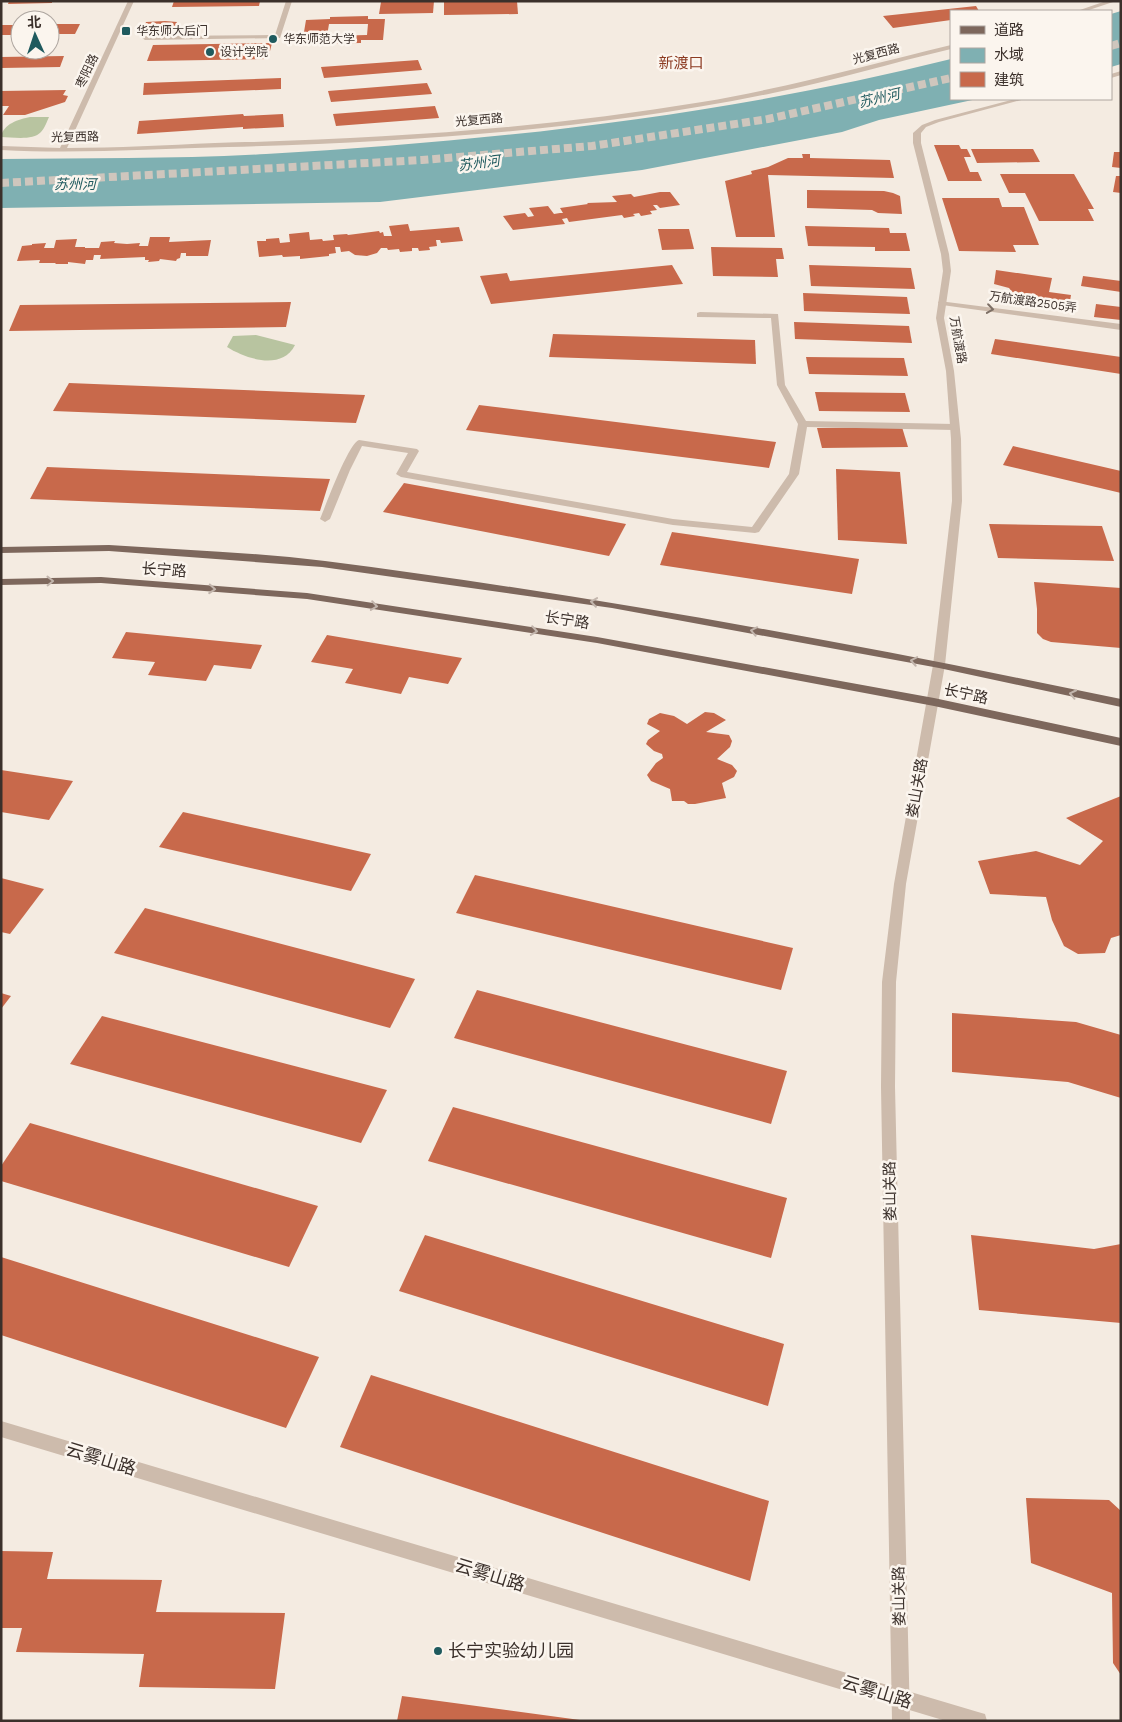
<svg xmlns="http://www.w3.org/2000/svg" width="1122" height="1722" viewBox="0 0 1122 1722" font-family="'Work Sans','Noto Sans SC',sans-serif">
<style>
.green{fill:#b8c4a0}
.water{fill:#7fb0b2}
.building{fill:#c8694b;fill-rule:evenodd}
.lines{fill:none;stroke-linecap:round;stroke-linejoin:round}
.trunk-tunnel{stroke:#cfc6bd;stroke-width:8;stroke-dasharray:8 4;stroke-linecap:butt}
.service{fill:#cdbbac;fill-rule:evenodd}
.minor{fill:#cdbbac;fill-rule:evenodd}
.tertiary{fill:#cdbbac;fill-rule:evenodd}
.primary{fill:#7d675c;fill-rule:evenodd}
.oneway{stroke:#7d6f65}
.oneway2{stroke:#c2b5ac}
.poi-dot{fill:#1f5a5e;stroke:#fbf5ee;stroke-width:2}
.labels{text-anchor:middle;stroke-width:5;stroke-linejoin:round;paint-order:stroke}
.far-poi-label{font-size:12px;fill:#3b302b;stroke:#fbf5ee;text-anchor:start}
.far-street-label{font-size:12px;fill:#3b302b;stroke:#fbf5ee}
.far-water-label{font-size:14px;font-style:italic;fill:#1f5a5e;stroke:#fbf5ee}
.far-quarter-label{font-size:15px;fill:#8c3b22;stroke:#fbf5ee}
.street-label{font-size:15px;fill:#3b302b;stroke:#fbf5ee}
.near-street-label{font-size:18px;fill:#3b302b;stroke:#fbf5ee}
.near-poi-label{font-size:18px;fill:#3b302b;stroke:#fbf5ee;text-anchor:start}
</style>
<rect width="100%" height="100%" fill="#f4ebe1"/>
<g class="green">
<path d="M 30,117 L 49,117 C 47,121 45,128 41,132 C 33,141 12,137 1,137 C 3,124 19,119 30,117 Z"/>
<path d="M 256,335 L 295,345 C 282,371 246,359 227,347 L 233,336 Z"/>
</g>
<g class="water">
<path d="M 1121,11 L 1121,64 L 1111,67 L 1111,14 Z"/>
<path d="M 951,59 L 951,99 L 977,99 L 879,120 L 842,132 L 642,170 L 380,202 L 1,208 L 1,159 C 89,158 178,159 266,154 C 496,141 727,115 951,59 Z"/>
</g>
<g class="building">
<path d="M 9,1 L 52,1 L 52,3 L 8,4 Z"/>
<path d="M 174,1 L 260,1 L 259,6 L 172,7 Z"/>
<path d="M 434,1 L 433,13 L 379,14 L 381,2 Z"/>
<path d="M 444,1 L 517,1 L 518,14 L 444,15 Z"/>
<path d="M 976,6 L 979,11 L 951,11 L 951,20 L 893,28 L 883,16 Z"/>
<path d="M 368,16 L 368,19 L 385,19 L 383,40 L 361,40 L 361,43 L 302,44 L 306,20 L 330,19 L 330,17 ZM 329,24 L 368,24 L 367,35 L 327,36 Z"/>
<path d="M 146,22 L 165,21 L 177,22 L 176,26 L 164,26 L 163,31 L 143,31 Z"/>
<path d="M 50,24 L 80,24 L 75,34 L 50,34 Z"/>
<rect x="1" y="25" width="19" height="10"/>
<path d="M 272,43 L 268,59 L 147,61 L 153,45 Z"/>
<path d="M 64,56 L 60,67 L 1,68 L 1,57 Z"/>
<path d="M 418,60 L 422,70 L 324,78 L 321,67 Z"/>
<path d="M 281,78 L 281,89 L 143,95 L 144,83 Z"/>
<path d="M 427,83 L 432,94 L 331,102 L 328,91 Z"/>
<path d="M 66,90 L 63,95 L 68,96 L 65,102 L 25,115 L 3,115 L 9,106 L 1,106 L 1,91 Z"/>
<path d="M 435,106 L 439,118 L 336,126 L 333,114 Z"/>
<path d="M 243,114 L 244,116 L 283,114 L 284,127 L 243,129 L 243,127 L 137,134 L 139,121 Z"/>
<path d="M 934,145 L 959,145 L 961,149 L 967,149 L 971,157 L 964,157 L 970,172 L 978,172 L 982,181 L 948,181 Z"/>
<path d="M 971,149 L 1033,149 L 1040,162 L 977,163 Z"/>
<path d="M 1114,152 L 1121,152 L 1121,168 L 1112,167 Z"/>
<path d="M 802,154 L 810,154 L 810,158 L 890,160 L 894,178 L 768,175 L 775,237 L 736,237 L 725,181 L 752,174 L 751,171 L 768,167 L 788,158 L 803,158 Z"/>
<path d="M 1000,174 L 1074,174 L 1094,209 L 1088,209 L 1094,221 L 1039,221 L 1025,193 L 1009,193 Z"/>
<path d="M 1116,176 L 1121,176 L 1121,193 L 1113,192 Z"/>
<path d="M 807,190 L 884,191 L 893,193 L 900,196 L 902,214 L 878,213 L 872,210 L 807,208 Z"/>
<path d="M 660,192 L 670,192 L 680,205 L 660,208 L 657,205 L 653,205 L 657,210 L 650,211 L 652,214 L 641,216 L 639,213 L 633,214 L 635,216 L 624,218 L 622,215 L 569,222 L 567,218 L 562,219 L 565,224 L 513,230 L 503,216 L 525,213 L 528,217 L 534,216 L 529,208 L 548,206 L 554,214 L 560,213 L 563,213 L 560,208 L 588,204 L 587,203 L 617,202 L 612,196 L 631,194 L 634,197 Z"/>
<path d="M 942,198 L 999,198 L 1002,207 L 1024,207 L 1039,245 L 1013,245 L 1016,252 L 959,251 Z"/>
<path d="M 408,224 L 410,231 L 459,227 L 463,241 L 441,243 L 440,240 L 436,240 L 437,246 L 429,247 L 430,250 L 419,251 L 418,248 L 412,248 L 412,251 L 400,252 L 399,249 L 388,250 L 387,248 L 381,248 L 377,253 L 367,256 L 355,255 L 349,251 L 341,252 L 340,247 L 335,247 L 336,253 L 329,254 L 329,256 L 300,259 L 300,256 L 283,257 L 282,255 L 259,257 L 257,241 L 266,241 L 266,239 L 279,238 L 280,243 L 290,242 L 289,234 L 309,232 L 310,240 L 322,239 L 323,241 L 334,240 L 333,235 L 347,234 L 348,235 L 379,231 L 380,233 L 383,232 L 384,236 L 392,236 L 389,226 Z"/>
<path d="M 805,226 L 889,228 L 890,233 L 906,233 L 910,251 L 875,251 L 875,247 L 808,246 Z"/>
<path d="M 658,229 L 689,229 L 694,249 L 662,250 Z"/>
<path d="M 150,237 L 170,237 L 169,242 L 211,240 L 208,256 L 186,256 L 186,253 L 181,253 L 180,258 L 177,259 L 176,261 L 160,259 L 159,261 L 148,262 L 149,260 L 145,260 L 145,257 L 100,259 L 101,255 L 94,255 L 93,260 L 86,260 L 85,264 L 68,262 L 68,264 L 55,264 L 56,263 L 39,263 L 40,260 L 17,261 L 22,246 L 32,245 L 32,244 L 46,243 L 44,248 L 54,248 L 56,240 L 77,239 L 75,247 L 85,247 L 85,248 L 99,248 L 101,242 L 115,241 L 114,243 L 127,244 L 140,243 L 139,246 L 148,246 Z"/>
<path d="M 711,247 L 782,248 L 784,259 L 776,259 L 778,277 L 713,276 Z"/>
<path d="M 672,265 L 683,284 L 491,304 L 480,276 L 507,273 L 510,281 Z"/>
<path d="M 809,265 L 911,268 L 915,289 L 811,286 Z"/>
<path d="M 996,270 L 1052,278 L 1049,292 L 1071,295 L 1069,307 L 1022,298 L 1013,293 L 1009,288 L 994,284 Z"/>
<path d="M 1083,276 L 1121,281 L 1121,292 L 1081,286 Z"/>
<path d="M 803,293 L 907,297 L 910,314 L 804,311 Z"/>
<path d="M 291,302 L 286,327 L 9,331 L 20,305 Z"/>
<path d="M 1096,304 L 1121,307 L 1121,320 L 1094,317 Z"/>
<path d="M 794,322 L 909,326 L 912,343 L 795,339 Z"/>
<path d="M 553,334 L 755,340 L 756,364 L 549,357 Z"/>
<path d="M 995,339 L 1121,357 L 1121,374 L 991,354 Z"/>
<path d="M 806,357 L 904,358 L 908,376 L 809,374 Z"/>
<path d="M 69,383 L 365,395 L 356,423 L 53,411 Z"/>
<path d="M 815,392 L 905,393 L 910,412 L 819,411 Z"/>
<path d="M 479,405 L 776,442 L 769,468 L 466,430 Z"/>
<path d="M 902,427 L 908,447 L 822,448 L 817,428 Z"/>
<path d="M 1013,446 L 1121,471 L 1121,493 L 1003,465 Z"/>
<path d="M 47,467 L 330,479 L 320,511 L 30,499 Z"/>
<path d="M 836,469 L 900,472 L 907,544 L 838,540 Z"/>
<path d="M 404,483 L 626,524 L 609,556 L 383,512 Z"/>
<path d="M 989,524 L 1102,526 L 1114,561 L 998,558 Z"/>
<path d="M 672,532 L 859,559 L 852,594 L 660,565 Z"/>
<path d="M 1034,582 L 1121,588 L 1121,648 L 1051,642 L 1043,639 L 1037,633 L 1037,609 Z"/>
<path d="M 126,632 L 262,645 L 251,669 L 214,665 L 206,681 L 148,675 L 155,662 L 112,658 Z"/>
<path d="M 327,635 L 462,658 L 448,684 L 409,677 L 401,694 L 345,683 L 353,669 L 311,662 Z"/>
<path d="M 705,712 L 714,713 L 726,720 L 706,732 L 729,735 L 732,741 L 730,747 L 717,759 L 732,765 L 737,771 L 734,777 L 722,783 L 726,798 L 695,804 L 688,804 L 684,801 L 672,801 L 670,789 L 651,781 L 647,775 L 656,763 L 663,758 L 662,754 L 654,751 L 646,744 L 648,740 L 660,731 L 647,724 L 649,719 L 660,713 L 674,716 L 687,724 Z"/>
<path d="M 1,770 L 73,781 L 49,820 L 1,812 Z"/>
<path d="M 1121,796 L 1121,935 L 1111,938 L 1105,953 L 1078,954 L 1064,946 L 1052,920 L 1046,897 L 990,894 L 978,861 L 1036,851 L 1080,865 L 1103,841 L 1066,818 Z"/>
<path d="M 183,812 L 371,854 L 351,891 L 159,847 Z"/>
<path d="M 475,875 L 793,948 L 781,990 L 456,913 Z"/>
<path d="M 1,878 L 44,889 L 10,934 L 1,932 Z"/>
<path d="M 145,908 L 415,979 L 390,1028 L 114,953 Z"/>
<path d="M 477,990 L 787,1071 L 771,1124 L 454,1038 Z"/>
<path d="M 1,993 L 11,996 L 1,1009 Z"/>
<path d="M 952,1013 L 1076,1022 L 1121,1035 L 1121,1098 L 1068,1082 L 952,1072 Z"/>
<path d="M 102,1016 L 387,1090 L 361,1143 L 70,1064 Z"/>
<path d="M 453,1107 L 787,1198 L 771,1258 L 428,1161 Z"/>
<path d="M 30,1123 L 318,1206 L 289,1267 L 1,1181 L 1,1166 Z"/>
<path d="M 425,1235 L 784,1344 L 768,1406 L 399,1291 Z"/>
<path d="M 971,1235 L 1094,1249 L 1121,1244 L 1121,1323 L 979,1310 Z"/>
<path d="M 1,1257 L 319,1357 L 286,1428 L 1,1335 Z"/>
<path d="M 371,1375 L 769,1501 L 750,1581 L 340,1447 Z"/>
<path d="M 1026,1498 L 1109,1500 L 1121,1511 L 1121,1675 L 1113,1663 L 1112,1593 L 1031,1563 Z"/>
<path d="M 1,1551 L 53,1552 L 47,1579 L 162,1580 L 156,1612 L 285,1613 L 275,1689 L 139,1687 L 144,1654 L 16,1652 L 22,1628 L 1,1628 Z"/>
<path d="M 402,1696 L 580,1720 L 580,1721 L 397,1721 Z"/>
</g>
<g class="lines">
<g class="trunk-tunnel">
<path d="M 1111,46 L 1121,43"/>
<path d="M 1,183 L 422,160 L 592,146 L 768,119 L 951,78"/>
</g>
<path class="service" d="M 286,1 L 292,1 L 280,38 L 145,40 L 142,38 L 145,36 L 275,35 Z"/>
<g class="minor">
<path d="M 939,301 L 1121,324 L 1121,330 L 942,305 L 938,303 Z"/>
<path d="M 700,312 L 778,314 L 785,385 L 806,421 L 954,424 L 959,427 L 954,430 L 807,427 L 799,474 L 759,532 L 755,533 L 673,525 L 401,477 L 396,474 L 408,453 L 362,446 L 350,470 L 330,519 L 325,522 L 320,519 C 326,505 348,444 359,440 L 417,449 L 419,451 L 407,472 L 673,519 L 752,527 L 789,474 L 798,424 L 777,385 L 771,318 L 697,317 L 697,313 Z"/>
<path d="M 1,1421 L 978,1712 L 985,1714 L 987,1721 L 946,1721 L 1,1437 Z"/>
</g>
<g class="tertiary">
<path d="M 128,1 L 134,1 L 67,148 C 117,148 166,145 215,143 C 378,139 541,129 702,102 C 786,88 868,65 951,45 L 951,49 C 891,63 833,81 773,93 C 594,130 410,142 228,147 C 152,149 77,154 1,150 L 1,146 L 60,148 Z"/>
<path d="M 1106,1 L 1116,1 L 1086,11 L 1077,11 Z"/>
<path d="M 1121,71 L 1121,75 L 1111,78 L 1111,74 Z"/>
<path d="M 1015,99 L 1025,99 L 939,122 L 926,127 L 921,133 L 921,143 L 949,254 L 951,271 L 944,318 L 954,371 L 961,439 L 962,501 L 945,665 L 906,884 L 896,982 L 895,1087 L 910,1721 L 892,1721 L 881,1087 L 882,982 L 894,884 L 933,665 L 952,501 L 951,439 L 946,371 L 936,318 L 943,271 L 941,254 L 913,143 L 913,133 L 922,125 L 935,120 Z"/>
</g>
<g class="primary">
<path d="M 109,545 C 181,550 253,552 325,561 C 592,595 857,644 1121,699 L 1121,707 L 939,668 L 612,608 L 322,567 L 109,551 L 1,553 L 1,547 Z"/>
<path d="M 101,577 L 307,593 L 597,637 L 934,698 L 1121,738 L 1121,746 L 934,706 L 597,643 L 307,599 L 101,583 L 1,585 L 1,579 Z"/>
</g>
</g>
<defs><path id="oneway-chevron" d="M-2-3.5L2.5 0L-2 3.5" fill="none" stroke-width="1.6" stroke-linecap="round" stroke-linejoin="round" transform="scale(1.25)"/></defs>
<use class="oneway" href="#oneway-chevron" transform="translate(990 309) rotate(8)"/>
<g class="oneway2">
<use href="#oneway-chevron" transform="translate(50 581) rotate(-1)"/>
<use href="#oneway-chevron" transform="translate(212 589) rotate(4)"/>
<use href="#oneway-chevron" transform="translate(594 602) rotate(-172)"/>
<use href="#oneway-chevron" transform="translate(374 606) rotate(9)"/>
<use href="#oneway-chevron" transform="translate(534 631) rotate(9)"/>
<use href="#oneway-chevron" transform="translate(754 631) rotate(-169)"/>
<use href="#oneway-chevron" transform="translate(914 661) rotate(-170)"/>
<use href="#oneway-chevron" transform="translate(1073 694) rotate(-168)"/>
</g>
<g class="poi-dot">
<rect x="121" y="26" width="10" height="10" rx="2.5"/>
<circle cx="273" cy="39" r="5"/>
<circle cx="210" cy="52" r="5"/>
<circle cx="438" cy="1651" r="5"/>
</g>
<g class="labels">
<g class="far-poi-label">
<text x="136" y="35">华东师大后门</text>
<text x="283" y="43">华东师范大学</text>
<text x="220" y="56">设计学院</text>
</g>
<g class="far-street-label">
<text transform="translate(876 54) rotate(-15)" y="4">光复西路</text>
<text transform="translate(87 71) rotate(-65)" y="4">枣阳路</text>
<text transform="translate(479 120) rotate(-5)" y="4">光复西路</text>
<text transform="translate(75 137) rotate(-1)" y="4">光复西路</text>
<text transform="translate(1033 302) rotate(8)" y="4">万航渡路2505弄</text>
<text transform="translate(958 340) rotate(80)" y="4">万航渡路</text>
</g>
<g class="far-water-label">
<text transform="translate(879 98) rotate(-13)" y="5">苏州河</text>
<text transform="translate(479 163) rotate(-7)" y="5">苏州河</text>
<text x="75" y="189">苏州河</text>
</g>
<g class="far-quarter-label">
<text x="681" y="68">新渡口</text>
</g>
<g class="street-label">
<text transform="translate(164 570) rotate(4)" y="5">长宁路</text>
<text transform="translate(567 620) rotate(9)" y="5">长宁路</text>
<text transform="translate(966 694) rotate(12)" y="5">长宁路</text>
<text transform="translate(917 788) rotate(-80)" y="5">娄山关路</text>
<text transform="translate(890 1191) rotate(-91)" y="5">娄山关路</text>
<text transform="translate(899 1596) rotate(-91)" y="5">娄山关路</text>
</g>
<g class="near-street-label">
<text transform="translate(101 1459) rotate(17)" y="6">云雾山路</text>
<text transform="translate(490 1575) rotate(17)" y="6">云雾山路</text>
<text transform="translate(877 1692) rotate(17)" y="6">云雾山路</text>
</g>
<g class="near-poi-label">
<text x="448" y="1657">长宁实验幼儿园</text>
</g>
</g>
<rect width="1122" height="1722" fill="none" stroke="#3b302b" stroke-width="5"/>
<rect x="950" y="10" width="162" height="90" fill="#fbf5ee" stroke="#aea6a0"/>
<rect x="960" y="26" width="25" height="8" fill="#7d675c" stroke="#aea6a0"/>
<text x="994" y="35" font-size="15" fill="#3b302b">道路</text>
<rect x="960" y="48" width="25" height="15" fill="#7fb0b2" stroke="#aea6a0"/>
<text x="994" y="60" font-size="15" fill="#3b302b">水域</text>
<rect x="960" y="72" width="25" height="15" fill="#c8694b" stroke="#aea6a0"/>
<text x="994" y="85" font-size="15" fill="#3b302b">建筑</text>
<g transform="translate(35 35) rotate(357)"><circle r="24" fill="#fbf5ee" stroke="#aea6a0"/>
<path d="M0-4L9 19L0 12L-9 19Z" fill="#1f5a5e"/>
<text y="-8" font-size="14" font-weight="bold" text-anchor="middle" fill="#3b302b">北</text>
</g>
</svg>
